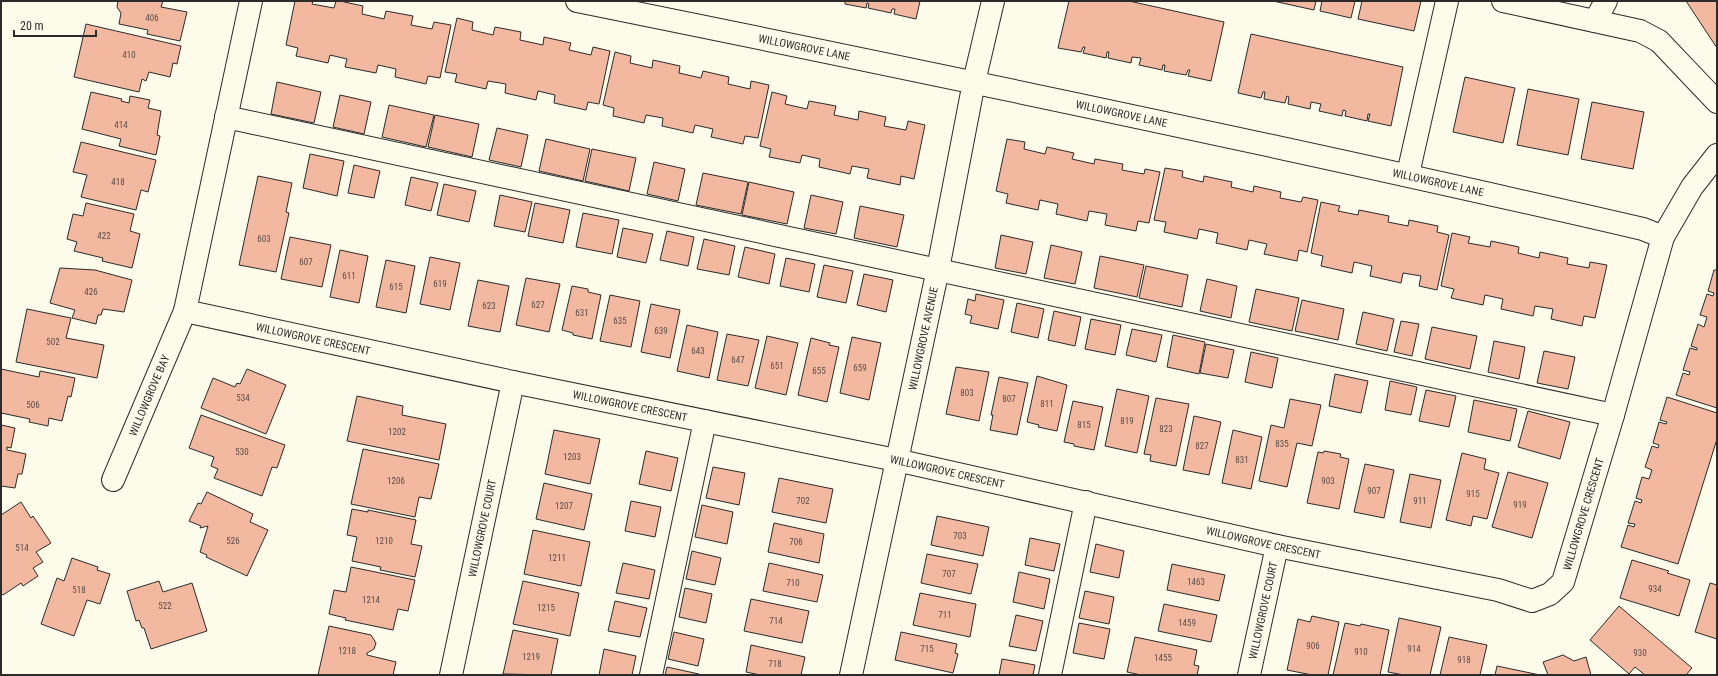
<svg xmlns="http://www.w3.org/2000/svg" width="1718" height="676" viewBox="0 0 1718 676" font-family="'Roboto Condensed',sans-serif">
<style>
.building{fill:#f2b8a0;stroke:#2b2b2b}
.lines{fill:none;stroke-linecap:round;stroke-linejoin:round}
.minor-casing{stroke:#2b2b2b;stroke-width:24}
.minor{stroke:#fdfbea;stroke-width:22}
.labels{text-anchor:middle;stroke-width:3;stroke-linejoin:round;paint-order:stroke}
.number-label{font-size:9px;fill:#5d4e48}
.street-label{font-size:11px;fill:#2b2b2b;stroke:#fdfbea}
</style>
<rect width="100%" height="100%" fill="#fdfbea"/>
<g class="building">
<path d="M 118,1 L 163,1 L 161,7 L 187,12 L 180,41 L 147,34 L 148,30 L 119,24 L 121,13 L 117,7 Z"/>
<path d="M 295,1 L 313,1 L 312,4 L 334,8 L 336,1 L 340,1 L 363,6 L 362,14 L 384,19 L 386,11 L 413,16 L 411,25 L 432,29 L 434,22 L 451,25 L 440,78 L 428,76 L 426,84 L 395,77 L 396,69 L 378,65 L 376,73 L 345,67 L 347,59 L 330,55 L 328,63 L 296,56 L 298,48 L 286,45 Z"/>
<path d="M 845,1 L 920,1 L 916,19 L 894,14 L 895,9 L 892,9 L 891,13 L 868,8 L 869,4 L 867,3 L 866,8 L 845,4 Z"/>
<path d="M 1069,1 L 1129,1 L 1224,22 L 1211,81 L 1188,76 L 1190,70 L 1188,70 L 1186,75 L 1164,71 L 1165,65 L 1163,65 L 1162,70 L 1139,65 L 1141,58 L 1132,57 L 1131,63 L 1108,58 L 1109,52 L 1107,52 L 1106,58 L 1083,53 L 1085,47 L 1083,47 L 1081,52 L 1058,48 Z"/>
<path d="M 1273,1 L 1316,1 L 1314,10 Z"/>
<path d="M 1322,1 L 1355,1 L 1351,18 L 1320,11 Z"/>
<path d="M 1362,1 L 1421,1 L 1414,31 L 1358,19 Z"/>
<path d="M 1686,1 L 1717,1 L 1717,48 Z"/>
<path d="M 457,18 L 473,22 L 472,30 L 493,35 L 495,27 L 521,32 L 520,40 L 543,45 L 544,37 L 571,43 L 569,50 L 591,55 L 593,47 L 610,51 L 599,104 L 588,102 L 586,110 L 554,103 L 555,95 L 538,91 L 536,100 L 505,93 L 506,84 L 488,81 L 486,89 L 455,82 L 457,74 L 445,72 Z"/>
<path d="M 86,24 L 181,46 L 177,64 L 173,63 L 170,77 L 149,72 L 146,81 L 142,79 L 139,92 L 74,77 Z"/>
<path d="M 1251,34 L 1403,67 L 1391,126 L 1368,121 L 1370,114 L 1368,114 L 1367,121 L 1345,116 L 1346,111 L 1343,110 L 1342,116 L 1319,111 L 1321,104 L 1311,102 L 1310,109 L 1288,104 L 1289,97 L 1287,96 L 1285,103 L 1264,99 L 1265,92 L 1263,92 L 1261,98 L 1238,93 Z"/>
<path d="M 615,52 L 631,56 L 630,63 L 652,68 L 653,60 L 680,66 L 679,73 L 701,78 L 703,71 L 729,77 L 728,84 L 750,89 L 751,81 L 769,85 L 758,138 L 745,136 L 743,144 L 711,137 L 713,129 L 695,125 L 693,133 L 662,126 L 663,118 L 646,115 L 644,123 L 613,116 L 614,108 L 603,105 Z"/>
<path d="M 1465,77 L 1515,88 L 1503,143 L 1453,132 Z"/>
<path d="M 277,82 L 321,92 L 314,123 L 271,114 Z"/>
<path d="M 1528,89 L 1579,99 L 1568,155 L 1517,145 Z"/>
<path d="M 91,92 L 122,99 L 121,101 L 129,103 L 130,96 L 150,100 L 148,108 L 161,111 L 157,135 L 160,136 L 156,155 L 119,146 L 121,139 L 82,129 Z"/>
<path d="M 772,92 L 787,96 L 785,104 L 807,109 L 809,101 L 836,106 L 834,115 L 858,120 L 859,111 L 886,117 L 884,126 L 906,130 L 908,121 L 925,125 L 914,179 L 901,176 L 900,185 L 867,178 L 869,169 L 852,166 L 850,174 L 819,167 L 820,159 L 802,155 L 800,163 L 769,157 L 771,149 L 760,146 Z"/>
<path d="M 340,95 L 371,102 L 364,134 L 333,127 Z"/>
<path d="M 1592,102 L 1644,112 L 1633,169 L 1581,159 Z"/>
<path d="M 389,105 L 434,115 L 426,147 L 382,137 Z"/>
<path d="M 435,115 L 479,124 L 472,157 L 428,147 Z"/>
<path d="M 497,128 L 528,135 L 521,167 L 489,160 Z"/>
<path d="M 546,139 L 590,149 L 583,181 L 539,171 Z"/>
<path d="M 1007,139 L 1025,142 L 1024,149 L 1045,154 L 1047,147 L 1074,153 L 1072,159 L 1094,164 L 1095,159 L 1123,164 L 1122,170 L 1144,174 L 1145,169 L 1160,172 L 1149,223 L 1138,221 L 1136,231 L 1105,225 L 1107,214 L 1089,211 L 1087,221 L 1056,214 L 1058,204 L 1040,200 L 1038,210 L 1006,203 L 1008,194 L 996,191 Z"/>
<path d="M 81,142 L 156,160 L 148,192 L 141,190 L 136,210 L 81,197 L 87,175 L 73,172 Z"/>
<path d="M 592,149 L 636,158 L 629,191 L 585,181 Z"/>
<path d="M 310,154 L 344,161 L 337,196 L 303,188 Z"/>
<path d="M 654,162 L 685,169 L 678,201 L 647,194 Z"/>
<path d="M 354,165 L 380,171 L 374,198 L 348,193 Z"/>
<path d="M 1165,168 L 1183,171 L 1182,177 L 1203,182 L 1204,176 L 1232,182 L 1231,187 L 1253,192 L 1254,186 L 1281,192 L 1280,198 L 1301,202 L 1303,197 L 1318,200 L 1307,252 L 1299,250 L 1297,261 L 1264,254 L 1267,244 L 1249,240 L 1247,250 L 1216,243 L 1218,233 L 1199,229 L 1197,239 L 1164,232 L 1166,222 L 1154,220 Z"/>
<path d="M 703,173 L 748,182 L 741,214 L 696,205 Z"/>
<path d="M 258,176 L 292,183 L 286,212 L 289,213 L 276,272 L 239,265 Z"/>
<path d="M 411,177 L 438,183 L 431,211 L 405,205 Z"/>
<path d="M 749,182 L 794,192 L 787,224 L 742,215 Z"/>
<path d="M 444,184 L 476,191 L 469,222 L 437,215 Z"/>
<path d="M 500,195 L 532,202 L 525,232 L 494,226 Z"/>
<path d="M 811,195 L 843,202 L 836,234 L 804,228 Z"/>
<path d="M 1321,202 L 1340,206 L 1338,211 L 1358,215 L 1359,210 L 1389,216 L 1388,222 L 1408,226 L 1409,220 L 1438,226 L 1437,232 L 1449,235 L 1437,290 L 1419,286 L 1421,276 L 1403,273 L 1401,283 L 1370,276 L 1372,266 L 1354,262 L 1352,273 L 1321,266 L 1323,256 L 1311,253 Z"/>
<path d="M 86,203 L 134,214 L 130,231 L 140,234 L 132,268 L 102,261 L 103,258 L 74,251 L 77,242 L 67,239 L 73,214 L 83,216 Z"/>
<path d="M 535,203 L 570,210 L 563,243 L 528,236 Z"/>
<path d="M 860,206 L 904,215 L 897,247 L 854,238 Z"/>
<path d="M 583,213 L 619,220 L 612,254 L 576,247 Z"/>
<path d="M 623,228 L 653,234 L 646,263 L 617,257 Z"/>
<path d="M 667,231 L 694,237 L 688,266 L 660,260 Z"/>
<path d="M 1452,233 L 1470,237 L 1468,243 L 1490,247 L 1491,241 L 1519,247 L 1518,253 L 1539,258 L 1540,252 L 1568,258 L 1567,264 L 1589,268 L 1590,262 L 1607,265 L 1595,318 L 1584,316 L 1582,326 L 1551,319 L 1553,309 L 1535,306 L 1533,316 L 1501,309 L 1503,299 L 1485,295 L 1483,305 L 1451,298 L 1454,289 L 1441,286 Z"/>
<path d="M 1001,235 L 1033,242 L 1026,274 L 995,268 Z"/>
<path d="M 290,237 L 331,245 L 322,287 L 281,279 Z"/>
<path d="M 704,239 L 735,246 L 729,275 L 697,269 Z"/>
<path d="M 1051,245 L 1082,252 L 1075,284 L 1044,278 Z"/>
<path d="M 745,247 L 775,254 L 769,284 L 738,277 Z"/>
<path d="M 340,250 L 368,256 L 359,303 L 330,297 Z"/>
<path d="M 1100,256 L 1144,265 L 1137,297 L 1094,288 Z"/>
<path d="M 430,257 L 460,263 L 450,310 L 420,304 Z"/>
<path d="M 786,258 L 815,264 L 809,292 L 780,286 Z"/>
<path d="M 386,260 L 415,266 L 406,313 L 376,307 Z"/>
<path d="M 824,265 L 853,271 L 846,303 L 817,297 Z"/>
<path d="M 1146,266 L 1188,275 L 1182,307 L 1139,298 Z"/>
<path d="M 60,268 L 95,270 L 132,280 L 124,312 L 103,309 L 101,315 L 98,315 L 96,324 L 72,318 L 75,310 L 50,303 Z"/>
<path d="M 1714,270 L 1717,270 L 1717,408 L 1676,395 L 1683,373 L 1689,375 L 1690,372 L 1683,370 L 1690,348 L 1697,350 L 1697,348 L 1691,346 L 1698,324 L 1704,327 L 1707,317 L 1700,315 L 1707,294 L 1713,296 L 1714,293 L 1708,291 Z"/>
<path d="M 864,274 L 893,280 L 886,312 L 857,305 Z"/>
<path d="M 526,278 L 560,284 L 549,332 L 516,325 Z"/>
<path d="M 1207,279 L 1237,286 L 1231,318 L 1200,311 Z"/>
<path d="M 478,280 L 509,286 L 500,332 L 468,326 Z"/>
<path d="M 572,286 L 588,289 L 588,292 L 601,295 L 592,339 L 573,335 L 573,333 L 562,330 Z"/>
<path d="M 1256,289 L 1299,298 L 1292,331 L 1249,322 Z"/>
<path d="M 976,294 L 1004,300 L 998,329 L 970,323 L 972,316 L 965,314 L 968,299 L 975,301 Z"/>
<path d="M 610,295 L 640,301 L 631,347 L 600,341 Z"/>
<path d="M 1302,300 L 1344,309 L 1338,340 L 1295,331 Z"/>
<path d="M 1017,303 L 1044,309 L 1038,338 L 1011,332 Z"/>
<path d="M 651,304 L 680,310 L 670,358 L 641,352 Z"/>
<path d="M 27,309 L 71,318 L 66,338 L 104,345 L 97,378 L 16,362 Z"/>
<path d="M 1054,311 L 1081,317 L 1075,346 L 1048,340 Z"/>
<path d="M 1363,312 L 1394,319 L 1387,351 L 1356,344 Z"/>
<path d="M 1091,319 L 1121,325 L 1115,355 L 1085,349 Z"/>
<path d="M 1401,321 L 1419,324 L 1412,356 L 1394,352 Z"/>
<path d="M 687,325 L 718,332 L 709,378 L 677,371 Z"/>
<path d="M 1432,327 L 1477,336 L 1470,369 L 1425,359 Z"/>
<path d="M 1132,329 L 1162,335 L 1156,362 L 1126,355 Z"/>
<path d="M 727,334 L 759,340 L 748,386 L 717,380 Z"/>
<path d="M 1173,335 L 1205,342 L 1199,374 L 1167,367 Z"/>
<path d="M 767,336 L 798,343 L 786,395 L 755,388 Z"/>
<path d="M 852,337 L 881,343 L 869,400 L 840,393 Z"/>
<path d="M 811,338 L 830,343 L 829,345 L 839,347 L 827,402 L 798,395 Z"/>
<path d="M 1494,341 L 1525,347 L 1519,379 L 1488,372 Z"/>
<path d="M 1206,344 L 1234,350 L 1228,378 L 1200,373 Z"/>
<path d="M 1544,351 L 1575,357 L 1568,389 L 1537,383 Z"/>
<path d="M 1251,352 L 1278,358 L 1272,388 L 1245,382 Z"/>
<path d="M 956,367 L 989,372 L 979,421 L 946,414 Z"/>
<path d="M 1,369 L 39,377 L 40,371 L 75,378 L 71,397 L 68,396 L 62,421 L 49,418 L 48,426 L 29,422 L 30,419 L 1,413 Z"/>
<path d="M 247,369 L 286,385 L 266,434 L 201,408 L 213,378 L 235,387 L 237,383 L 240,384 Z"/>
<path d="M 1335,374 L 1368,381 L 1361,413 L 1329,406 Z"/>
<path d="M 1037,376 L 1067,385 L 1057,431 L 1038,427 L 1039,425 L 1027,422 Z"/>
<path d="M 999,377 L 1028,383 L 1017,435 L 990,430 L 993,415 L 991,415 Z"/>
<path d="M 1390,381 L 1417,387 L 1411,415 L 1385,410 Z"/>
<path d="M 1117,389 L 1149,396 L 1137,453 L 1105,446 Z"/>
<path d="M 1426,390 L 1456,396 L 1449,427 L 1419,421 Z"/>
<path d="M 357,396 L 403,406 L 402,415 L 446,424 L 439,460 L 347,441 Z"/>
<path d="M 1667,397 L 1717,413 L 1717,439 L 1678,564 L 1621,547 L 1628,525 L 1634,527 L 1635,524 L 1628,523 L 1635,501 L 1641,503 L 1642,500 L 1636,498 L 1642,477 L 1649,479 L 1652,470 L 1645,467 L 1652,446 L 1658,448 L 1659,445 L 1653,443 L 1659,422 L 1666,424 L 1667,422 L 1660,420 Z"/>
<path d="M 1156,398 L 1189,404 L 1176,466 L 1150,461 L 1151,455 L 1144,454 Z"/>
<path d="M 1290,399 L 1321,405 L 1312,446 L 1297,443 L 1287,487 L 1259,481 L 1271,425 L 1284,428 Z"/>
<path d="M 1474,400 L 1517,409 L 1510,441 L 1468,432 Z"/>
<path d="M 1073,401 L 1103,407 L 1094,450 L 1074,446 L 1074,444 L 1064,442 Z"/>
<path d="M 1528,411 L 1570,422 L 1560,459 L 1518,447 Z"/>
<path d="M 201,415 L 285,445 L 277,468 L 272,467 L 262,496 L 214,478 L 218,469 L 211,466 L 214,457 L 189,448 Z"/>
<path d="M 1194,416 L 1221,422 L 1209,475 L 1183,470 Z"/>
<path d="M 1,425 L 15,428 L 11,448 L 7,447 L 7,450 L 26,454 L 22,474 L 18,474 L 15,488 L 1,486 Z"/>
<path d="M 554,430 L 600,439 L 590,484 L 545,474 Z"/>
<path d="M 1233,430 L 1262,437 L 1251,489 L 1222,483 Z"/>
<path d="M 363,449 L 439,464 L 431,499 L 419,497 L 415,517 L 351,504 Z"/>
<path d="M 646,451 L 678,458 L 671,491 L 639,484 Z"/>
<path d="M 1324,451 L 1341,454 L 1340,457 L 1349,459 L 1339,509 L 1307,503 L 1318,452 L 1323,453 Z"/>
<path d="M 1462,453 L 1486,459 L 1484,469 L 1499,473 L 1487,519 L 1473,516 L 1471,526 L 1446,520 Z"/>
<path d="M 1365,464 L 1394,470 L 1384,518 L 1354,512 Z"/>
<path d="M 713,467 L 745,473 L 739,505 L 706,498 Z"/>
<path d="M 1508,472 L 1548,483 L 1532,538 L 1492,527 Z"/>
<path d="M 1410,474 L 1441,480 L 1431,528 L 1400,522 Z"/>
<path d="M 779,478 L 833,489 L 826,523 L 772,512 Z"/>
<path d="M 544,483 L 592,494 L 584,530 L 536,519 Z"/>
<path d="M 207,492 L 253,514 L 250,522 L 268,530 L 247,576 L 206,557 L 207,555 L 200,552 L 208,526 L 200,528 L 201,526 L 189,521 L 198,503 L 201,504 Z"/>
<path d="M 631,501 L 661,507 L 655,537 L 625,531 Z"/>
<path d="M 21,502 L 31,518 L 33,516 L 51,543 L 36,552 L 43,562 L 33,568 L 38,576 L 23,586 L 21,583 L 3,595 L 1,593 L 1,515 Z"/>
<path d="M 702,505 L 733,512 L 727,544 L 695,537 Z"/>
<path d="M 352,509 L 368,512 L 368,510 L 416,520 L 411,544 L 422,546 L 415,577 L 380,570 L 381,567 L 352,561 L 357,537 L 347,535 Z"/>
<path d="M 937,516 L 989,527 L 983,556 L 931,545 Z"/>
<path d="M 774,523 L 824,534 L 819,563 L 768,552 Z"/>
<path d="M 533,530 L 590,542 L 581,586 L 524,574 Z"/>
<path d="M 1030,538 L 1060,544 L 1054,571 L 1025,565 Z"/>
<path d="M 1096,544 L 1124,551 L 1119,578 L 1090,572 Z"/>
<path d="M 692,551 L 721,558 L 715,585 L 686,579 Z"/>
<path d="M 927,554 L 978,564 L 971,594 L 921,583 Z"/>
<path d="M 72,558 L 98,567 L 97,570 L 110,574 L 100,604 L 87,600 L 74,636 L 41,624 L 57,578 L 64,581 Z"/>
<path d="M 1632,560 L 1669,571 L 1667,573 L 1690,580 L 1679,616 L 1620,598 Z"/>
<path d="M 623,563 L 655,570 L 649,599 L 616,593 Z"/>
<path d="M 769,563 L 823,575 L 817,602 L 763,591 Z"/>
<path d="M 1172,564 L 1225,575 L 1219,601 L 1167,590 Z"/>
<path d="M 351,567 L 415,580 L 408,611 L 398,609 L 393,630 L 345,620 L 346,618 L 329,614 L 334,590 L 346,592 Z"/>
<path d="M 1019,572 L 1050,579 L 1044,609 L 1013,602 Z"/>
<path d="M 159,581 L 163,592 L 192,583 L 207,631 L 151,649 L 144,628 L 142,628 L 139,620 L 136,621 L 127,591 Z"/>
<path d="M 523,581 L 579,593 L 570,636 L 513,624 Z"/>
<path d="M 1710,583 L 1717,585 L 1717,639 L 1695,632 Z"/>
<path d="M 685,588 L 712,594 L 706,623 L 679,617 Z"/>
<path d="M 1085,591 L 1114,597 L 1109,624 L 1079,618 Z"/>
<path d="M 920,593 L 976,604 L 970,637 L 913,625 Z"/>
<path d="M 751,599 L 809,611 L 802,643 L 744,631 Z"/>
<path d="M 615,601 L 647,608 L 640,637 L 608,631 Z"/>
<path d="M 1164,604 L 1217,615 L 1211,642 L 1158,631 Z"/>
<path d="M 1619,606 L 1692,668 L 1686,675 L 1645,675 L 1635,667 L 1629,674 L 1590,640 Z"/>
<path d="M 1016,615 L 1043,621 L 1036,651 L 1009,646 Z"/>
<path d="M 1312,616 L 1339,622 L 1328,675 L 1312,675 L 1287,670 L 1298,619 L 1310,622 Z"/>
<path d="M 1399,618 L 1441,627 L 1430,675 L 1404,675 L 1388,672 Z"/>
<path d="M 1079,623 L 1110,629 L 1104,659 L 1073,653 Z"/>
<path d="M 1345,623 L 1360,626 L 1361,624 L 1389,630 L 1380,675 L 1333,675 Z"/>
<path d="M 329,626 L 371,635 L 376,643 L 374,649 L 367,653 L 367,655 L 396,662 L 393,675 L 318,675 Z"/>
<path d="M 513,630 L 558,639 L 551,675 L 503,674 Z"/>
<path d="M 674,632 L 704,639 L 698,666 L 668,659 Z"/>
<path d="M 901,632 L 957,644 L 955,653 L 958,654 L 953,673 L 895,660 Z"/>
<path d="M 1135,637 L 1197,650 L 1194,665 L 1199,666 L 1197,675 L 1141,675 L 1127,672 Z"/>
<path d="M 1449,637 L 1487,645 L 1480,675 L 1440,675 Z"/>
<path d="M 751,645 L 805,657 L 801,675 L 760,675 L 746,672 Z"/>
<path d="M 604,649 L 636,656 L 632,675 L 599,675 Z"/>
<path d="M 1563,655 L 1574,661 L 1586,657 L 1591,675 L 1548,675 L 1543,662 Z"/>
<path d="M 1002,659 L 1035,665 L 1033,675 L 999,675 Z"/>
<path d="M 1497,666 L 1540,675 L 1495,675 Z"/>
<path d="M 667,667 L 699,674 L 699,675 L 665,675 Z"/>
</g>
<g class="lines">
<defs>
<g id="minor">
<path id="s1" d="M 251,1 L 185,311 L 513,382 L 896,460 L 1277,546 L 1498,590 L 1532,601 L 1550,594 L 1563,582 L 1613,415 L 1663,237 L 1692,187 L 1717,155"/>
<path id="s2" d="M 577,1 C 933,73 1289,147 1643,229 L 1663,237"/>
<path d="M 1503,1 L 1640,31 L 1659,41 L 1717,102"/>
<path d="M 1595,21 L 1606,1"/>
<path d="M 226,117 L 1613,415"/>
<path d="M 1408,174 L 1447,1"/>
<path id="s3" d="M 113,480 L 185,311"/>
<path id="s4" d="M 451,675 L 513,382"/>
<path d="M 651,675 L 705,421"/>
<path id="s5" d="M 851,675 L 938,269 L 974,82 L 993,1"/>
<path d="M 1050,675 L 1086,502"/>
<path id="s6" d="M 1249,675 L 1277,546"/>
</g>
</defs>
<use href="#minor" class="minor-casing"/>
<use href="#minor" class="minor"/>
</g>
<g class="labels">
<g class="number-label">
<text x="152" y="21">406</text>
<text x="129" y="58">410</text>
<text x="121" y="128">414</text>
<text x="118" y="185">418</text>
<text x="104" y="239">422</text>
<text x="264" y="242">603</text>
<text x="306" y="265">607</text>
<text x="349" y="279">611</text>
<text x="440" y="287">619</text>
<text x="396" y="290">615</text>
<text x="91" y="295">426</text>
<text x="538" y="308">627</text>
<text x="489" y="309">623</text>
<text x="582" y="316">631</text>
<text x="620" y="324">635</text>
<text x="661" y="334">639</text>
<text x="53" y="345">502</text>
<text x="698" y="354">643</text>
<text x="738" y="363">647</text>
<text x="777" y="369">651</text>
<text x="860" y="371">659</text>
<text x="819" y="374">655</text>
<text x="967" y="396">803</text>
<text x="243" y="401">534</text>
<text x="1009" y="402">807</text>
<text x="1047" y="407">811</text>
<text x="33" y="408">506</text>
<text x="1127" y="424">819</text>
<text x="1084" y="428">815</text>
<text x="1166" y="432">823</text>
<text x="397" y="435">1202</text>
<text x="1282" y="447">835</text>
<text x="1202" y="449">827</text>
<text x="242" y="455">530</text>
<text x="572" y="460">1203</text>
<text x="1242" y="463">831</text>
<text x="396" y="484">1206</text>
<text x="1328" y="484">903</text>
<text x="1374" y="494">907</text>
<text x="1473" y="497">915</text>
<text x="803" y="504">702</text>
<text x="1420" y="504">911</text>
<text x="1520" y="508">919</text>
<text x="564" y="509">1207</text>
<text x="960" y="539">703</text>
<text x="233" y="544">526</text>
<text x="384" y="544">1210</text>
<text x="796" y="545">706</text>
<text x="22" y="551">514</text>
<text x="557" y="561">1211</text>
<text x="949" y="577">707</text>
<text x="1196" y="585">1463</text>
<text x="793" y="586">710</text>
<text x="1655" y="592">934</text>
<text x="79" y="593">518</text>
<text x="371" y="603">1214</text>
<text x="165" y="609">522</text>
<text x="546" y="611">1215</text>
<text x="945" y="618">711</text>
<text x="776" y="624">714</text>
<text x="1187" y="626">1459</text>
<text x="1313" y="649">906</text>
<text x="927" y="652">715</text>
<text x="1414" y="652">914</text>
<text x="347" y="654">1218</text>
<text x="1361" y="655">910</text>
<text x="1640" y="656">930</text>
<text x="531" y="660">1219</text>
<text x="1163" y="661">1455</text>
<text x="1464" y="663">918</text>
<text x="775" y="667">718</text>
</g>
<g class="street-label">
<text dy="4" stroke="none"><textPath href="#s2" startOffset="232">WILLOWGROVE LANE</textPath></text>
<text dy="4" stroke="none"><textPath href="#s2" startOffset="556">WILLOWGROVE LANE</textPath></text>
<text dy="4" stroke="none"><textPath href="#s2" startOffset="880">WILLOWGROVE LANE</textPath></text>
<text dy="4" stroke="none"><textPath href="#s1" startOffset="448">WILLOWGROVE CRESCENT</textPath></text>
<text dy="4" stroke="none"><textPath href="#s5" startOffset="344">WILLOWGROVE AVENUE</textPath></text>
<text dy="4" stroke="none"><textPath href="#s3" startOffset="92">WILLOWGROVE BAY</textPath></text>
<text dy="4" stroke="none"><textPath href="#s1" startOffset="772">WILLOWGROVE CRESCENT</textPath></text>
<text dy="4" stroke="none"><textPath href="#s1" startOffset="1096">WILLOWGROVE CRESCENT</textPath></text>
<text dy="4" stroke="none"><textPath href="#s1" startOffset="1803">WILLOWGROVE CRESCENT</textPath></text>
<text dy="4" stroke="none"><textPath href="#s4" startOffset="150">WILLOWGROVE COURT</textPath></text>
<text dy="4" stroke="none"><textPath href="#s1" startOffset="1420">WILLOWGROVE CRESCENT</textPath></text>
<text dy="4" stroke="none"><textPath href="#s6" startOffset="66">WILLOWGROVE COURT</textPath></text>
</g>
</g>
<rect width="1718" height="676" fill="none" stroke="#2b2b2b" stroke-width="4"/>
<path d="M14 30v6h82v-6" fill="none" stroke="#2b2b2b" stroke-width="2"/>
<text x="20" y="30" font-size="12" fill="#2b2b2b" stroke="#fdfbea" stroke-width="3" paint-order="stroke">20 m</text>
</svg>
